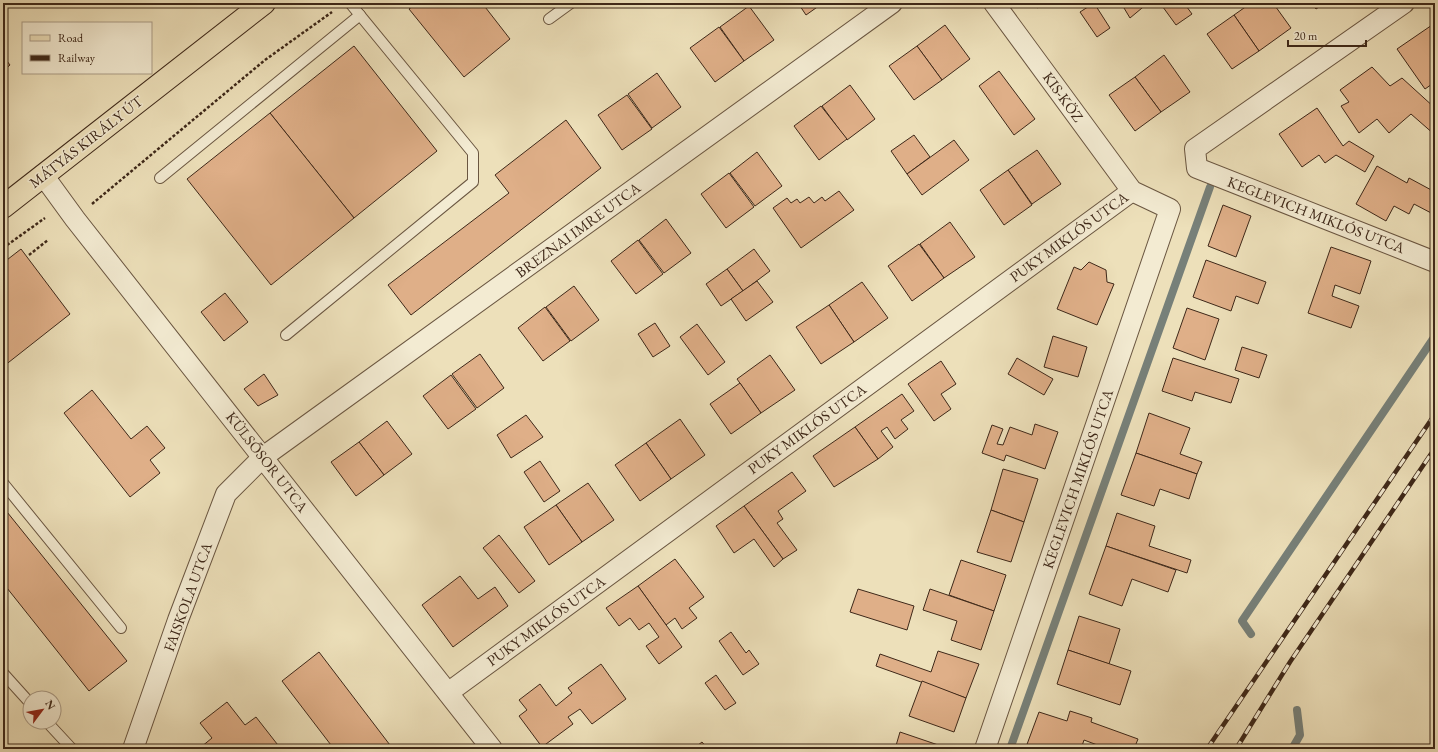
<svg xmlns="http://www.w3.org/2000/svg" width="1438" height="752" viewBox="0 0 1438 752" font-family="'EB Garamond',serif">
<style>
.lines{fill:none;stroke-linecap:round;stroke-linejoin:round}
.stream{stroke:#778079;stroke-width:8}
.building{fill:#dfaf88;stroke:#3e2819}
.lane-casing{stroke:#6a5641;stroke-width:12}
.street-casing{stroke:#6a5641;stroke-width:22}
.primary-casing{stroke:#3e2819;stroke-width:24}
.path{stroke:#3e2819;stroke-width:2.5;stroke-dasharray:3 2;stroke-linecap:butt}
.lane{stroke:#f3ebd2;stroke-width:10}
.street{stroke:#f3ebd2;stroke-width:20}
.primary{stroke:#ede0ba;stroke-width:22}
.rail-casing{stroke:#3e2819;stroke-width:4.5}
.rail{stroke:#f3ebd2;stroke-width:3;stroke-dasharray:9;stroke-linecap:butt}
.labels{text-anchor:middle;stroke-width:3;stroke-linejoin:round;paint-order:stroke}
.street-label{font-size:15px;fill:#3e2819;stroke:#f3ebd2}
</style>
<rect width="100%" height="100%" fill="#ede0ba"/>
<filter id="stains"><feTurbulence type="fractalNoise" baseFrequency=".005" numOctaves="4"/><feColorMatrix values="0 0 0 0 .2 0 0 0 0 .09 0 0 0 0 .02 0 0 0 .5 -.17"/></filter>
<radialGradient id="worn" r=".72"><stop offset=".6" stop-color="#630" stop-opacity="0"/><stop offset="1" stop-color="#630" stop-opacity=".3"/></radialGradient>
<g class="lines">
<g class="stream">
<path d="M 1251,634 L 1242,621 L 1435,336"/>
<path d="M 1010,749 L 1210,187"/>
<path d="M 1292,749 L 1300,735 L 1297,710"/>
</g>
</g>
<g class="building">
<path d="M 417,3 L 482,3 L 510,39 L 464,77 L 409,9 Z"/>
<path d="M 798,3 L 823,3 L 806,15 Z"/>
<path d="M 1033,3 L 1044,3 L 1037,8 Z"/>
<path d="M 1094,3 L 1110,28 L 1097,37 L 1080,12 Z"/>
<path d="M 1121,3 L 1148,3 L 1130,18 Z"/>
<path d="M 1160,3 L 1184,3 L 1192,14 L 1176,25 Z"/>
<path d="M 1251,3 L 1273,3 L 1291,28 L 1259,51 L 1234,15 Z"/>
<path d="M 1311,3 L 1325,3 L 1316,9 Z"/>
<path d="M 749,6 L 774,40 L 744,61 L 720,27 Z"/>
<path d="M 1234,15 L 1259,51 L 1232,69 L 1207,34 Z"/>
<path d="M 1435,23 L 1435,82 L 1425,89 L 1397,49 Z"/>
<path d="M 945,25 L 970,59 L 942,80 L 917,46 Z"/>
<path d="M 719,27 L 744,61 L 715,82 L 690,48 Z"/>
<path d="M 354,46 L 437,151 L 354,218 L 270,113 Z"/>
<path d="M 917,46 L 942,80 L 914,100 L 889,66 Z"/>
<path d="M 1164,55 L 1190,92 L 1161,112 L 1135,77 Z"/>
<path d="M 3,56 L 10,65 L 3,71 Z"/>
<path d="M 1372,67 L 1390,86 L 1402,78 L 1435,108 L 1435,135 L 1411,114 L 1389,133 L 1377,119 L 1359,133 L 1341,106 L 1349,102 L 1340,90 Z"/>
<path d="M 999,71 L 1035,119 L 1014,135 L 979,86 Z"/>
<path d="M 657,73 L 681,107 L 652,128 L 628,94 Z"/>
<path d="M 1135,77 L 1161,112 L 1135,131 L 1109,95 Z"/>
<path d="M 850,85 L 875,119 L 847,140 L 822,106 Z"/>
<path d="M 627,95 L 652,129 L 622,150 L 598,115 Z"/>
<path d="M 821,106 L 847,139 L 819,160 L 794,126 Z"/>
<path d="M 1317,108 L 1343,146 L 1349,141 L 1374,156 L 1365,172 L 1336,155 L 1325,163 L 1319,155 L 1302,167 L 1279,134 Z"/>
<path d="M 270,113 L 354,218 L 271,285 L 187,179 Z"/>
<path d="M 566,120 L 601,168 L 411,315 L 388,285 L 509,193 L 495,175 Z"/>
<path d="M 914,135 L 930,157 L 907,174 L 891,151 Z"/>
<path d="M 954,140 L 969,160 L 922,195 L 907,174 Z"/>
<path d="M 1037,150 L 1061,184 L 1032,204 L 1008,170 Z"/>
<path d="M 757,152 L 782,186 L 755,206 L 730,173 Z"/>
<path d="M 1377,166 L 1407,183 L 1409,178 L 1435,192 L 1435,215 L 1414,204 L 1409,214 L 1394,206 L 1386,221 L 1356,204 Z"/>
<path d="M 1008,170 L 1032,205 L 1004,225 L 980,190 Z"/>
<path d="M 729,173 L 754,207 L 726,228 L 701,194 Z"/>
<path d="M 839,191 L 854,210 L 801,248 L 773,208 L 787,198 L 791,203 L 797,199 L 800,203 L 809,197 L 814,203 L 822,197 L 825,201 Z"/>
<path d="M 1223,205 L 1251,216 L 1236,257 L 1208,246 Z"/>
<path d="M 666,219 L 691,253 L 664,273 L 639,240 Z"/>
<path d="M 950,222 L 975,257 L 944,278 L 920,244 Z"/>
<path d="M 638,240 L 663,274 L 636,294 L 611,261 Z"/>
<path d="M 919,244 L 944,278 L 912,301 L 888,266 Z"/>
<path d="M 1331,247 L 1371,261 L 1360,294 L 1335,285 L 1332,296 L 1359,306 L 1351,328 L 1308,313 Z"/>
<path d="M 21,249 L 70,314 L 4,366 L 3,364 L 3,263 Z"/>
<path d="M 754,249 L 770,271 L 743,291 L 727,269 Z"/>
<path d="M 1206,260 L 1266,282 L 1258,304 L 1236,296 L 1231,311 L 1193,297 Z"/>
<path d="M 1089,262 L 1106,270 L 1107,282 L 1114,284 L 1097,325 L 1057,309 L 1074,267 L 1081,270 Z"/>
<path d="M 727,269 L 743,291 L 721,306 L 706,284 Z"/>
<path d="M 757,281 L 773,302 L 746,321 L 731,299 Z"/>
<path d="M 862,282 L 888,318 L 854,342 L 829,305 Z"/>
<path d="M 574,286 L 599,320 L 571,341 L 546,307 Z"/>
<path d="M 225,293 L 248,322 L 224,341 L 201,312 Z"/>
<path d="M 829,305 L 854,342 L 821,364 L 796,327 Z"/>
<path d="M 545,307 L 570,341 L 543,361 L 518,328 Z"/>
<path d="M 1187,308 L 1219,319 L 1205,360 L 1173,348 Z"/>
<path d="M 655,323 L 670,346 L 653,357 L 638,334 Z"/>
<path d="M 697,324 L 725,362 L 708,375 L 680,337 Z"/>
<path d="M 1053,336 L 1087,347 L 1078,377 L 1044,367 Z"/>
<path d="M 1242,347 L 1267,355 L 1259,378 L 1235,370 Z"/>
<path d="M 480,354 L 504,388 L 477,408 L 452,374 Z"/>
<path d="M 770,355 L 795,390 L 761,413 L 737,379 Z"/>
<path d="M 1017,358 L 1053,379 L 1044,395 L 1008,374 Z"/>
<path d="M 1173,358 L 1239,379 L 1231,403 L 1195,392 L 1192,401 L 1162,391 Z"/>
<path d="M 941,361 L 956,384 L 941,394 L 951,409 L 934,421 L 908,384 Z"/>
<path d="M 264,374 L 278,395 L 258,406 L 244,389 Z"/>
<path d="M 451,375 L 476,409 L 448,429 L 423,396 Z"/>
<path d="M 740,383 L 761,413 L 731,434 L 710,404 Z"/>
<path d="M 92,390 L 131,439 L 147,426 L 165,448 L 150,460 L 160,473 L 130,497 L 64,413 Z"/>
<path d="M 902,394 L 914,411 L 901,420 L 908,429 L 895,439 L 887,427 L 881,431 L 893,447 L 878,459 L 855,427 Z"/>
<path d="M 1149,413 L 1190,428 L 1180,454 L 1202,462 L 1197,474 L 1136,453 Z"/>
<path d="M 526,415 L 543,437 L 511,458 L 497,435 Z"/>
<path d="M 680,419 L 705,455 L 671,479 L 646,443 Z"/>
<path d="M 387,421 L 412,454 L 384,475 L 359,442 Z"/>
<path d="M 1035,424 L 1058,432 L 1045,469 L 1006,455 L 1004,461 L 982,453 L 992,425 L 1003,429 L 997,444 L 1003,445 L 1010,427 L 1032,435 Z"/>
<path d="M 855,427 L 878,459 L 834,487 L 813,456 Z"/>
<path d="M 359,442 L 384,475 L 356,496 L 331,462 Z"/>
<path d="M 646,443 L 671,479 L 640,501 L 615,465 Z"/>
<path d="M 1136,453 L 1197,474 L 1189,499 L 1160,489 L 1154,506 L 1121,495 Z"/>
<path d="M 540,461 L 560,491 L 544,502 L 524,472 Z"/>
<path d="M 1003,469 L 1038,479 L 1024,522 L 991,510 Z"/>
<path d="M 792,472 L 806,491 L 778,511 L 783,519 L 777,523 L 797,550 L 783,559 L 744,506 Z"/>
<path d="M 588,483 L 614,520 L 582,542 L 556,505 Z"/>
<path d="M 556,505 L 582,542 L 549,565 L 524,527 Z"/>
<path d="M 744,506 L 783,559 L 774,567 L 754,539 L 734,553 L 716,526 Z"/>
<path d="M 3,507 L 127,661 L 89,691 L 3,583 Z"/>
<path d="M 991,510 L 1024,522 L 1011,562 L 977,552 Z"/>
<path d="M 1117,513 L 1155,526 L 1149,546 L 1191,560 L 1187,573 L 1106,546 Z"/>
<path d="M 499,535 L 535,581 L 519,593 L 483,548 Z"/>
<path d="M 1106,546 L 1176,570 L 1168,592 L 1132,579 L 1122,606 L 1089,594 Z"/>
<path d="M 675,559 L 704,597 L 689,608 L 697,618 L 682,629 L 675,618 L 666,625 L 638,586 Z"/>
<path d="M 961,560 L 1006,575 L 994,611 L 949,595 Z"/>
<path d="M 460,576 L 478,599 L 495,587 L 508,606 L 453,647 L 422,605 Z"/>
<path d="M 638,586 L 682,647 L 659,664 L 646,646 L 659,637 L 649,623 L 639,630 L 630,618 L 619,626 L 606,608 Z"/>
<path d="M 858,589 L 914,606 L 907,630 L 850,612 Z"/>
<path d="M 930,589 L 994,611 L 981,650 L 951,640 L 957,621 L 923,610 Z"/>
<path d="M 1079,616 L 1120,629 L 1109,664 L 1068,650 Z"/>
<path d="M 731,632 L 746,653 L 749,650 L 759,664 L 743,675 L 719,641 Z"/>
<path d="M 1068,650 L 1131,671 L 1120,705 L 1057,684 Z"/>
<path d="M 938,651 L 979,664 L 966,698 L 876,666 L 880,654 L 931,672 Z"/>
<path d="M 319,652 L 393,749 L 334,749 L 282,681 Z"/>
<path d="M 601,664 L 626,699 L 592,724 L 580,709 L 568,717 L 573,724 L 542,747 L 519,716 L 527,710 L 519,700 L 540,684 L 556,706 L 572,693 L 568,688 Z"/>
<path d="M 716,675 L 736,703 L 725,710 L 705,683 Z"/>
<path d="M 922,681 L 966,698 L 954,732 L 909,716 Z"/>
<path d="M 227,702 L 245,725 L 256,717 L 281,749 L 203,749 L 201,747 L 212,738 L 200,723 Z"/>
<path d="M 1070,711 L 1092,718 L 1091,722 L 1138,739 L 1134,749 L 1108,749 L 1084,740 L 1081,749 L 1031,749 L 1026,747 L 1039,712 L 1067,721 Z"/>
<path d="M 900,732 L 950,749 L 895,749 Z"/>
<path d="M 702,742 L 708,749 L 693,749 Z"/>
</g>
<g class="lines">
<defs>
<g id="lane">
<path d="M 549,19 L 571,3"/>
<path d="M 160,178 L 360,15"/>
<path d="M 286,335 L 473,182 L 473,153 L 350,3"/>
<path d="M 3,483 L 121,628"/>
<path d="M 3,673 L 30,703"/>
<path d="M 47,722 L 72,749"/>
</g>
<g id="street">
<path d="M 1404,3 L 1195,149 L 1197,168 L 1435,262"/>
<path d="M 43,175 L 75,219 L 492,749"/>
<path d="M 449,692 L 1132,191"/>
<path d="M 133,749 L 178,620 L 226,494 L 263,457 L 892,3"/>
<path d="M 985,749 L 1170,209 L 1132,191 L 994,3"/>
</g>
<path id="primary" d="M 3,207 L 264,3"/>
</defs>
<use href="#lane" class="lane-casing"/>
<use href="#street" class="street-casing"/>
<use href="#primary" class="primary-casing"/>
<g class="path">
<path d="M 92,204 L 265,60 L 332,12"/>
<path d="M 3,248 L 45,218"/>
<path d="M 29,255 L 48,240"/>
</g>
<use href="#lane" class="lane"/>
<use href="#street" class="street"/>
<use href="#primary" class="primary"/>
<defs>
<g id="rail">
<path d="M 1207,749 L 1435,414"/>
<path d="M 1236,749 L 1290,662 L 1435,448"/>
</g>
</defs>
<use href="#rail" class="rail-casing"/>
<use href="#rail" class="rail"/>
</g>
<g class="labels">
<g class="street-label">
<text transform="translate(1063 97) rotate(54)" y="5">KIS-KÖZ</text>
<text transform="translate(86 142) rotate(-38)" y="5">MÁTYÁS KIRÁLY ÚT</text>
<text transform="translate(1316 215) rotate(21)" y="5">KEGLEVICH MIKLÓS UTCA</text>
<text transform="translate(578 230) rotate(-36)" y="5">BREZNAI IMRE UTCA</text>
<text transform="translate(1069 237) rotate(-36)" y="5">PUKY MIKLÓS UTCA</text>
<text transform="translate(807 429) rotate(-36)" y="5">PUKY MIKLÓS UTCA</text>
<text transform="translate(267 462) rotate(52)" y="5">KÜLSŐSOR UTCA</text>
<text transform="translate(1078 479) rotate(-71)" y="5">KEGLEVICH MIKLÓS UTCA</text>
<text transform="translate(188 597) rotate(-70)" y="5">FAISKOLA UTCA</text>
<text transform="translate(546 621) rotate(-36)" y="5">PUKY MIKLÓS UTCA</text>
</g>
</g>
<rect width="1438" height="752" fill="none" stroke="#ede0ba" stroke-width="16"/>
<rect x="4" y="4" width="1430" height="744" fill="none" stroke="#3e2819" stroke-width="2"/>
<rect x="8" y="8" width="1422" height="736" fill="none" stroke="#3e2819"/>
<rect x="22" y="22" width="130" height="52" fill="#f3ebd2" stroke="#ab9d88"/>
<rect x="30" y="35" width="20" height="6" fill="#ede0ba" stroke="#ab9d88"/>
<text x="58" y="42" font-size="12" fill="#3e2819">Road</text>
<rect x="30" y="55" width="20" height="6" fill="#3e2819" stroke="#ab9d88"/>
<text x="58" y="62" font-size="12" fill="#3e2819">Railway</text>
<g transform="translate(42 710) rotate(58)"><circle r="19" fill="#f3ebd2" stroke="#ab9d88"/>
<path d="M0-3L7 15L0 10L-7 15Z" fill="#8f2418"/>
<text y="-6" font-size="11" font-weight="bold" text-anchor="middle" fill="#3e2819">N</text>
</g>
<path d="M1288 40v6h78v-6" fill="none" stroke="#3e2819" stroke-width="2"/>
<text x="1294" y="40" font-size="12" fill="#3e2819" stroke="#f3ebd2" stroke-width="3" paint-order="stroke">20 m</text>
<rect width="100%" height="100%" filter="url(#stains)"/>
<rect width="100%" height="100%" fill="url(#worn)"/>
</svg>
